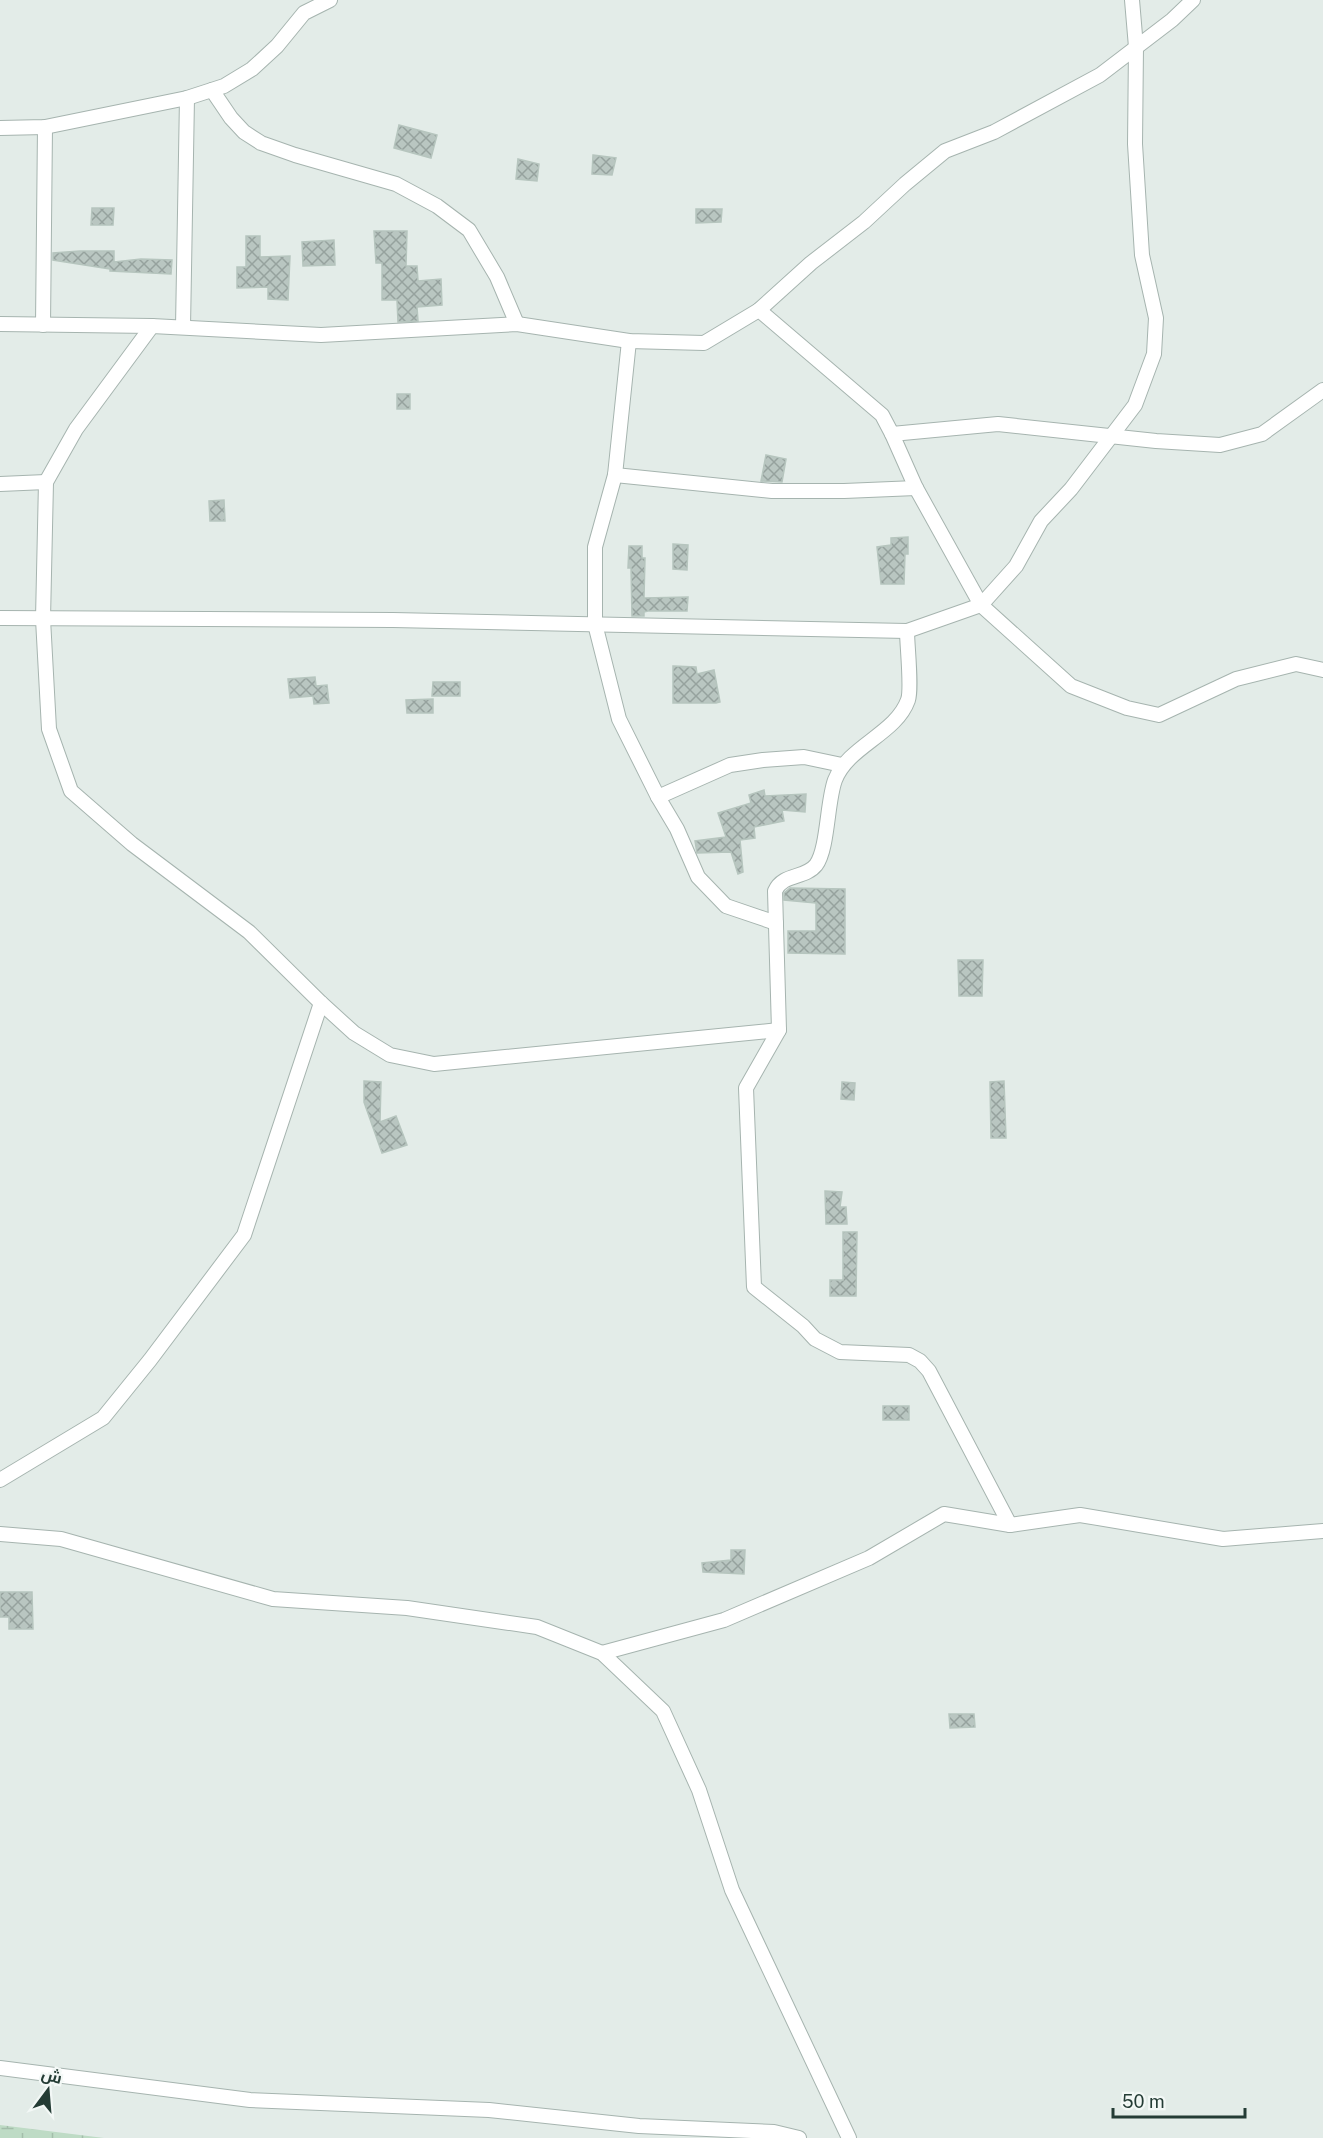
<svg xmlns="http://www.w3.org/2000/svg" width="1323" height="2138" viewBox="0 0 1323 2138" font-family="'Public Sans',Cairo,sans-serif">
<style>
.wetland{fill:url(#wetland-marsh)}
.building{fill:url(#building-cross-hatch);stroke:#b6c5be;stroke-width:1.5}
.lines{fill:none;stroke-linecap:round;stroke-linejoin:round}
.minor-casing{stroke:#a6b4af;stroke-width:16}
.minor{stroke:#fff;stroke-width:14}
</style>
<defs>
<pattern id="wetland-marsh" width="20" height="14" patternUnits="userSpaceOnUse" patternTransform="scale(1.5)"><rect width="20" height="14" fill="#bedbc5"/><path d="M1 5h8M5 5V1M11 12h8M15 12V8" fill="none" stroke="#a3bdaa"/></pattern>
<pattern id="building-cross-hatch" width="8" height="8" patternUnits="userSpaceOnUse" patternTransform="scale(1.5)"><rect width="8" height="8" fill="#b9c6c1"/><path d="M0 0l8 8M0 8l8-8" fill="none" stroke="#96a29e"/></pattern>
</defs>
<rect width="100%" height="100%" fill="#e3ece8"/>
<path class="wetland" d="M 0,2125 L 104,2138 L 0,2138 Z"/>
<g class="building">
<path d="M 399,125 L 437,135 L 431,158 L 394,148 Z"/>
<path d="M 593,155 L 616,158 L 612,175 L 592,174 Z"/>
<path d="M 518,159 L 539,164 L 537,181 L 516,179 Z"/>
<path d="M 92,208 L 114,208 L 113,225 L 91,225 Z"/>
<path d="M 696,209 L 722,209 L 721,222 L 696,223 Z"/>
<path d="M 374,231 L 407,231 L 406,266 L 417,266 L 418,281 L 441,279 L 442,305 L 417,307 L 418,321 L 398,322 L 397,300 L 382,300 L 382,263 L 376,263 Z"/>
<path d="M 246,236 L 260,236 L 260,257 L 290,256 L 288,300 L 268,299 L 268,287 L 237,288 L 237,267 L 246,267 Z"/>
<path d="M 334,240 L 335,265 L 303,266 L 302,242 Z"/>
<path d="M 80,251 L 114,251 L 114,262 L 141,259 L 172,260 L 171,274 L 110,271 L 110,269 L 53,260 L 53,253 Z"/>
<rect x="397" y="394" width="13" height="15"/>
<path d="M 766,455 L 786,459 L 782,482 L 761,481 Z"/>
<path d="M 224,500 L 225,521 L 210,521 L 209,501 Z"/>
<path d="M 908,537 L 908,554 L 905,554 L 904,584 L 881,584 L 877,547 L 891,545 L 891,538 Z"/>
<path d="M 673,544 L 688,545 L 687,570 L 673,569 Z"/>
<path d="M 629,546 L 642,546 L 642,558 L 645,558 L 644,598 L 688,597 L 687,611 L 648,611 L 644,612 L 644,616 L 632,616 L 631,568 L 628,568 Z"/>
<path d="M 673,666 L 696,667 L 697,674 L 714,670 L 720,702 L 716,703 L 673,703 Z"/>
<path d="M 315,677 L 316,686 L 327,685 L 329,703 L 314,704 L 313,696 L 290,698 L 288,679 Z"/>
<path d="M 433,682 L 460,682 L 460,696 L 432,696 Z"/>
<path d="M 433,699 L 433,713 L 407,713 L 406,700 Z"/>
<path d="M 764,790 L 765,796 L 806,794 L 805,812 L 782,810 L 784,821 L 754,827 L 755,838 L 740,840 L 743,872 L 738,874 L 731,852 L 697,853 L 695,841 L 726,837 L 718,813 L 751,803 L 749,795 Z"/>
<path d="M 790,888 L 845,889 L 845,954 L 788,953 L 788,931 L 816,931 L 816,903 L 784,900 L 784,893 Z"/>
<path d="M 958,960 L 983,960 L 982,996 L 959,996 Z"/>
<path d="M 364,1081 L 381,1082 L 380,1122 L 396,1116 L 407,1145 L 382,1153 L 364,1102 Z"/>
<path d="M 1004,1081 L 1006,1138 L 991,1138 L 990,1082 Z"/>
<path d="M 842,1082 L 855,1083 L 854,1100 L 841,1099 Z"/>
<path d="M 825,1191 L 842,1192 L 840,1207 L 846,1207 L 847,1224 L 826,1224 Z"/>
<path d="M 843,1232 L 857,1232 L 856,1296 L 830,1296 L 830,1280 L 843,1280 Z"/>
<rect x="883" y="1406" width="26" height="14"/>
<path d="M 731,1550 L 745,1550 L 744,1574 L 703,1572 L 702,1563 L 731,1560 Z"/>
<path d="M 0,1592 L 32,1592 L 33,1629 L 9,1629 L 9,1617 L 0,1617 Z"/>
<path d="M 949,1714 L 974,1714 L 975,1727 L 950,1728 Z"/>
</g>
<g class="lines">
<defs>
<g id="minor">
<path d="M 212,90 L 231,118 L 244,132 L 261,143 L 295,155 L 396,184 L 437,206 L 469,230 L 497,277 L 517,324"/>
<path d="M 0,128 L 45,127 L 187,98 L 224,86 L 252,69 L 277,46 L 304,13 L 330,0"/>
<path d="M 759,310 L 811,263 L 864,222 L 905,184 L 945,151 L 994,132 L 1100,75 L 1172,20 L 1193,0"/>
<path d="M 0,324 L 152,326 L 321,335 L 517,324 L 629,341 L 704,343 L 759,310 L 882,415 L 892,434 L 916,488 L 981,605 L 1071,686 L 1127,708 L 1159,715 L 1236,679 L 1296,664 L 1323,670"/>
<path d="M 43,325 L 45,127"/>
<path d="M 152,326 L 76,429 L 46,482 L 43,619 L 49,729 L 71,791 L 132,844 L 249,932 L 321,1003 L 354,1033 L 390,1055 L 434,1064 L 779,1030"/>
<path d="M 183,327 L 187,98"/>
<path d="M 629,341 L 615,475 L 595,547 L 595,624 L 619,719 L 658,797 L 677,829 L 698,877 L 726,906 L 776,923"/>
<path d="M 892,434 L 998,424 L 1156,441 L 1220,445 L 1262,434 L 1323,390"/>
<path d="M 615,475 L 772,491 L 844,491 L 916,488"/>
<path d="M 0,484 L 46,482"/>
<path d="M 0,618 L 393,620 L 907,631 L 981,605 L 1016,566 L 1041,521 L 1071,489 L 1135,405 L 1154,354 L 1156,318 L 1142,255 L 1135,144 L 1136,47 L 1132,0"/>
<path d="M 907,631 C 907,645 912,689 908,700 C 896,734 848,746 835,780 C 827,801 828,849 816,865 C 805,879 783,873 775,891 L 779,1030 L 746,1088 L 754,1287 L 803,1326 L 815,1339 L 840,1352 L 909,1355 L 920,1361 L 929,1371 L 1010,1525"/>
<path d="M 658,797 L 730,765 L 763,760 L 804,757 L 842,765"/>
<path d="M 0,1480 L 103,1418 L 150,1360 L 244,1235 L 321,1003"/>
<path d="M 0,1534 L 61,1539 L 273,1599 L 407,1608 L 537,1627 L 602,1653 L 663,1711 L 699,1790 L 732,1890 L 849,2138"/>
<path d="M 602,1653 L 724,1620 L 869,1558 L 944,1514 L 1010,1525 L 1080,1515 L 1223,1539 L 1323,1531"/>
<path d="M 0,2068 L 250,2100 L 489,2110 L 639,2126 L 774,2132 L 799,2138"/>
</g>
</defs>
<use href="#minor" class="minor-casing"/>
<use href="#minor" class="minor"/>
</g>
<g transform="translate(48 2090) rotate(16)" stroke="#f3f8f6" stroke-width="4.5" paint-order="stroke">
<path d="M0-4.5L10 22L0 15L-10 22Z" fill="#243c35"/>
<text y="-9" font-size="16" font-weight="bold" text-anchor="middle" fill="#243c35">ش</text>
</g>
<path d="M1113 2108v9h132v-9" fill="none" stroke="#243c35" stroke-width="3"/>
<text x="1122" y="2108" font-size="18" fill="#243c35" stroke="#f3f8f6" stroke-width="4.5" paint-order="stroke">50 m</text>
</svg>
